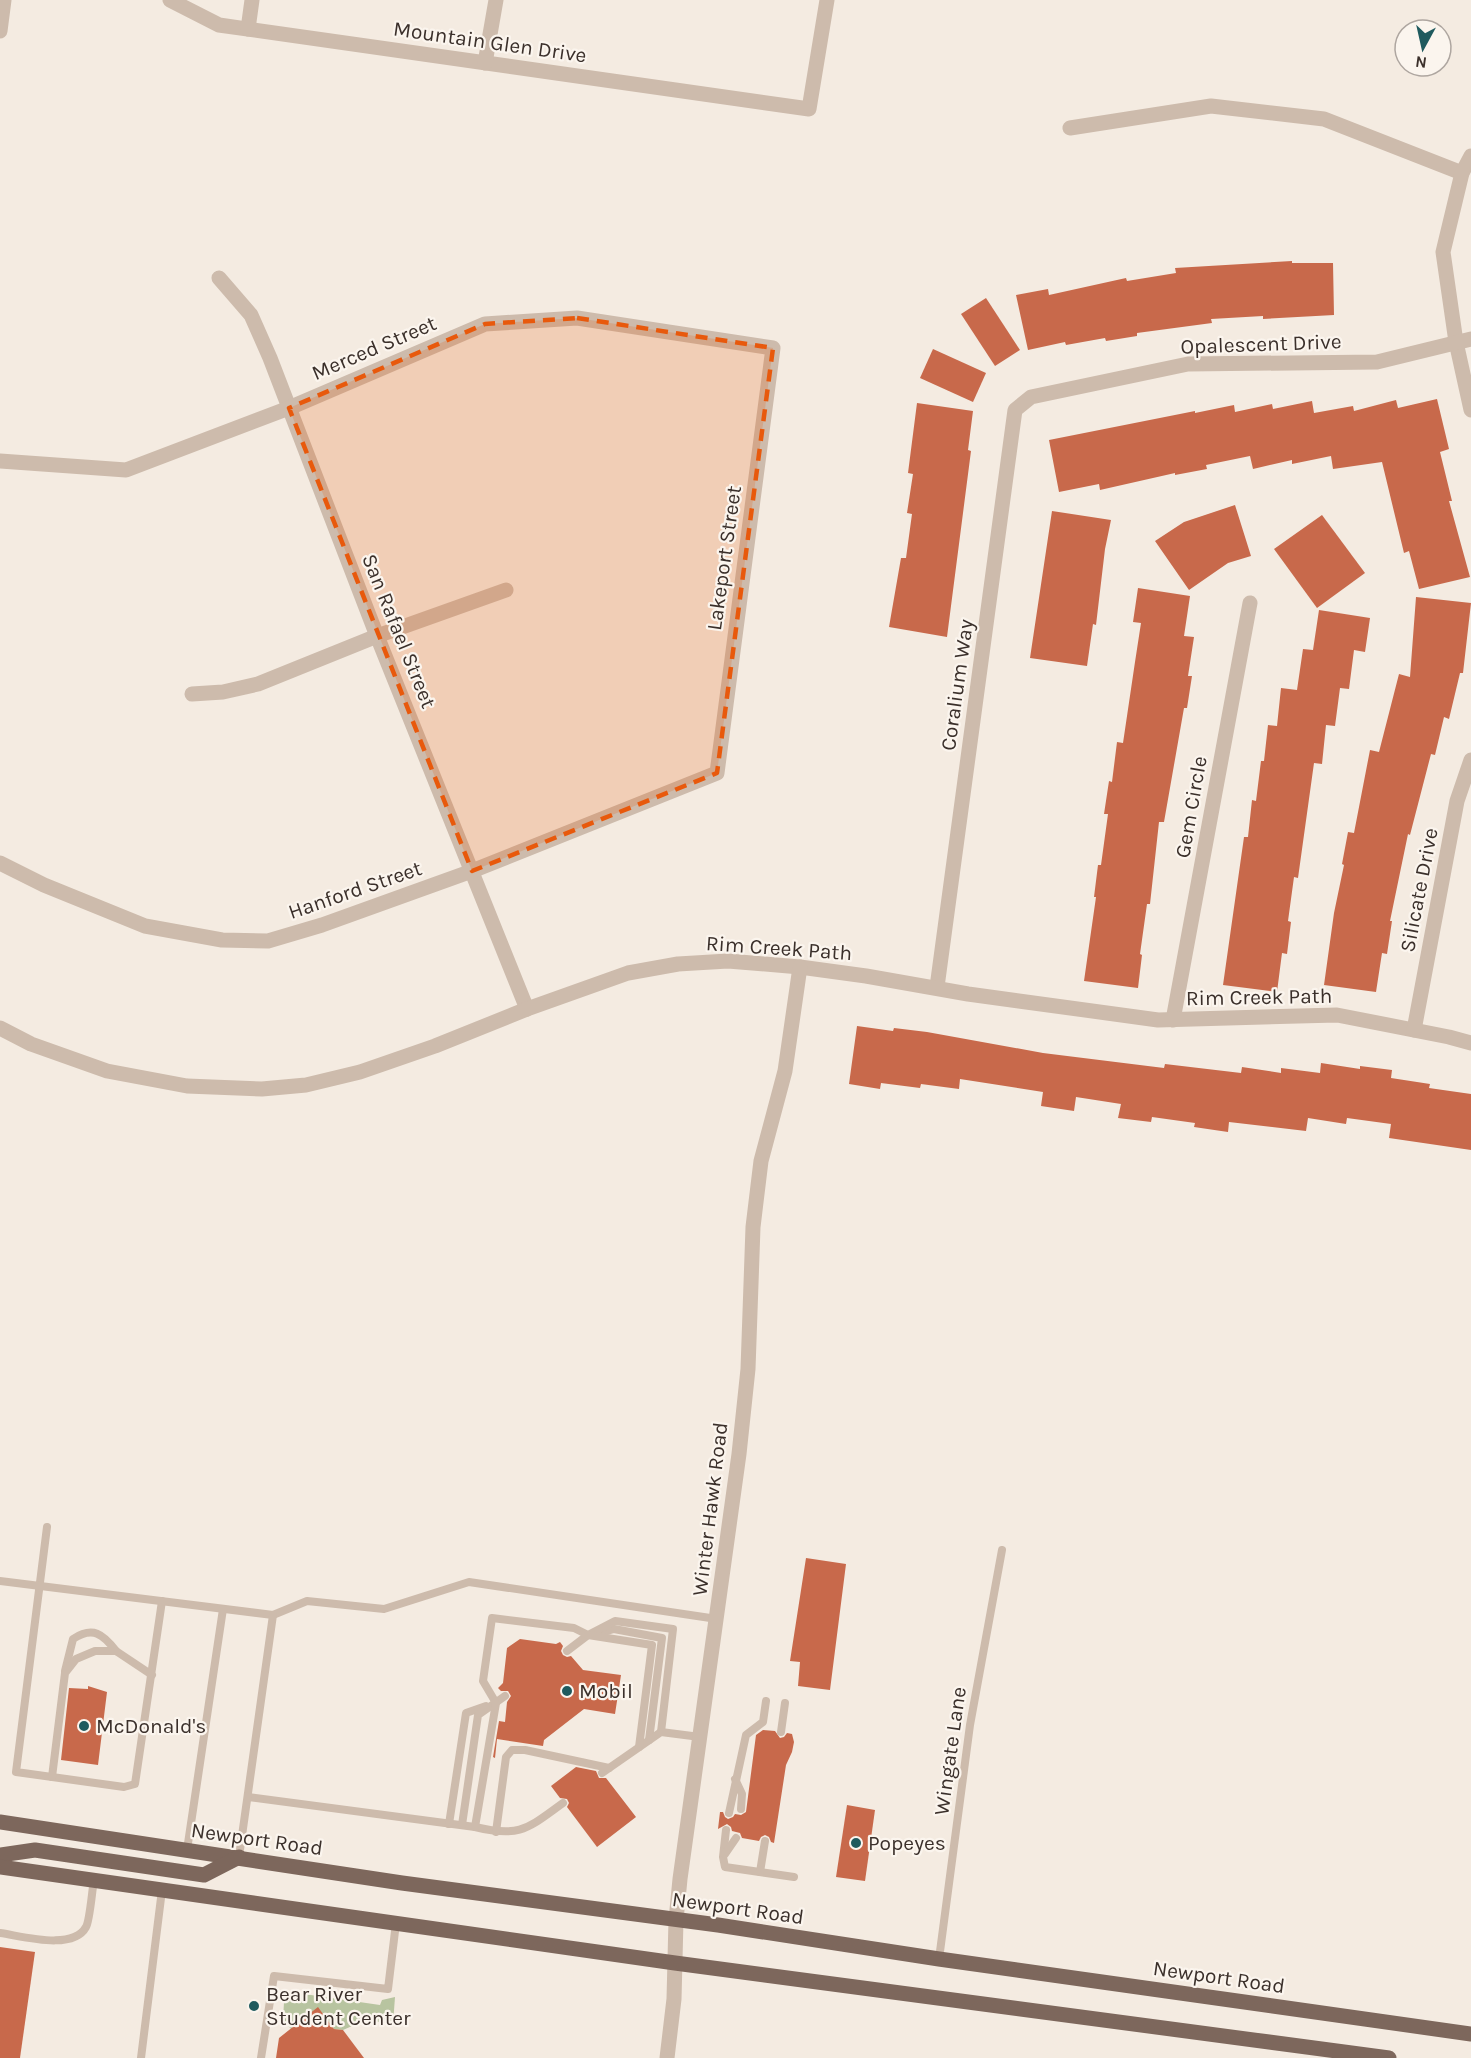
<svg xmlns="http://www.w3.org/2000/svg" width="1471" height="2058" viewBox="0 0 1471 2058" font-family="Karla,sans-serif">
<style>
.green{fill:#b8c4a0}
.building{fill:#c8694b}
.lines{fill:none;stroke-linecap:round;stroke-linejoin:round}
.lane{stroke:#cdbbac;stroke-width:8}
.street{stroke:#cdbbac;stroke-width:15}
.primary{stroke:#7d675c;stroke-width:15}
.marked{fill:#e8590c;fill-opacity:0.2;stroke:#e8590c;stroke-width:4.5;stroke-dasharray:12 8;stroke-linejoin:round}
.poi-dot{fill:#1f5a5e;stroke:#fbf5ee;stroke-width:2}
.labels{text-anchor:middle;stroke-width:4.5;stroke-linejoin:round;paint-order:stroke}
.street-label{font-size:21px;fill:#3b302b;stroke:#fbf5ee}
.poi-label{font-size:21px;fill:#3b302b;stroke:#fbf5ee;text-anchor:start}
</style>
<rect width="100%" height="100%" fill="#f4ebe1"/>
<path class="green" d="M 293,1994 L 304,1994 L 380,2005 L 382,2000 L 395,1997 L 393,2024 L 366,2020 L 343,2030 L 334,2029 L 318,2008 L 291,2029 L 283,2020 L 284,2002 Z"/>
<g class="building">
<path d="M 1292,261 L 1292,263 L 1333,263 L 1334,315 L 1263,319 L 1263,316 L 1211,319 L 1212,323 L 1137,333 L 1137,336 L 1106,341 L 1105,338 L 1066,345 L 1065,342 L 1028,350 L 1016,295 L 1048,289 L 1049,295 L 1126,278 L 1127,281 L 1176,273 L 1175,268 Z"/>
<path d="M 986,298 L 1020,350 L 995,366 L 961,314 Z"/>
<path d="M 933,349 L 986,373 L 973,402 L 920,378 Z"/>
<path d="M 1437,399 L 1449,449 L 1440,452 L 1452,501 L 1449,501 L 1470,577 L 1419,589 L 1409,551 L 1404,553 L 1382,462 L 1333,469 L 1331,456 L 1292,464 L 1292,460 L 1253,469 L 1250,456 L 1206,465 L 1207,469 L 1175,475 L 1175,473 L 1100,490 L 1099,484 L 1059,492 L 1049,440 L 1195,411 L 1195,413 L 1234,405 L 1235,412 L 1272,404 L 1273,409 L 1312,401 L 1314,413 L 1353,406 L 1354,411 L 1396,400 L 1398,408 Z"/>
<path d="M 917,403 L 973,411 L 968,450 L 971,451 L 947,637 L 889,627 L 901,558 L 906,558 L 912,514 L 907,513 L 913,474 L 908,473 Z"/>
<path d="M 1235,505 L 1251,556 L 1228,563 L 1189,590 L 1155,541 L 1184,522 Z"/>
<path d="M 1052,511 L 1111,520 L 1105,549 L 1096,625 L 1093,624 L 1087,666 L 1030,658 Z"/>
<path d="M 1322,515 L 1365,573 L 1317,608 L 1274,549 Z"/>
<path d="M 1138,588 L 1190,596 L 1184,636 L 1194,637 L 1188,676 L 1192,676 L 1187,708 L 1184,708 L 1164,822 L 1159,822 L 1150,904 L 1147,904 L 1140,954 L 1142,955 L 1138,988 L 1084,981 L 1096,897 L 1094,897 L 1098,865 L 1101,865 L 1108,814 L 1104,814 L 1109,781 L 1112,782 L 1117,742 L 1123,743 L 1135,662 L 1141,623 L 1133,622 Z"/>
<path d="M 1416,597 L 1471,603 L 1463,673 L 1460,673 L 1449,719 L 1444,717 L 1435,755 L 1431,754 L 1410,835 L 1408,834 L 1390,921 L 1392,921 L 1387,954 L 1382,953 L 1376,992 L 1324,985 L 1334,913 L 1344,865 L 1342,864 L 1348,832 L 1354,833 L 1370,750 L 1379,752 L 1399,674 L 1410,677 Z"/>
<path d="M 1319,610 L 1370,618 L 1365,652 L 1354,650 L 1349,689 L 1340,688 L 1335,726 L 1326,725 L 1322,764 L 1314,763 L 1298,878 L 1294,877 L 1288,921 L 1291,922 L 1287,954 L 1282,953 L 1277,992 L 1223,985 L 1244,837 L 1248,837 L 1252,800 L 1256,801 L 1261,761 L 1264,761 L 1268,725 L 1277,726 L 1281,688 L 1297,690 L 1303,649 L 1313,650 Z"/>
<path d="M 857,1026 L 893,1031 L 894,1028 L 927,1032 L 1043,1053 L 1164,1068 L 1165,1064 L 1241,1073 L 1242,1067 L 1281,1073 L 1281,1068 L 1320,1073 L 1321,1063 L 1360,1069 L 1360,1066 L 1392,1070 L 1391,1078 L 1430,1084 L 1429,1088 L 1471,1094 L 1471,1150 L 1389,1138 L 1391,1124 L 1347,1118 L 1346,1124 L 1308,1118 L 1306,1131 L 1229,1122 L 1228,1132 L 1194,1127 L 1195,1123 L 1152,1117 L 1151,1122 L 1118,1118 L 1121,1104 L 1076,1097 L 1074,1111 L 1041,1106 L 1043,1092 L 960,1079 L 959,1089 L 921,1084 L 920,1088 L 881,1083 L 880,1089 L 849,1084 Z"/>
<path d="M 806,1558 L 846,1564 L 830,1690 L 798,1686 L 800,1662 L 790,1661 Z"/>
<path d="M 520,1639 L 556,1644 L 560,1642 L 563,1646 L 561,1651 L 563,1655 L 567,1657 L 571,1656 L 583,1670 L 621,1675 L 615,1714 L 584,1709 L 544,1740 L 543,1746 L 497,1739 L 495,1758 L 493,1757 L 499,1721 L 505,1722 L 507,1702 L 511,1696 L 508,1691 L 501,1691 L 498,1688 L 503,1683 L 507,1648 Z"/>
<path d="M 88,1686 L 107,1692 L 98,1765 L 61,1760 L 69,1688 L 88,1689 Z"/>
<path d="M 763,1730 L 775,1731 L 780,1738 L 784,1737 L 787,1733 L 792,1734 L 794,1742 L 792,1752 L 786,1765 L 774,1843 L 771,1842 L 769,1837 L 765,1835 L 761,1837 L 759,1841 L 742,1838 L 740,1833 L 732,1831 L 731,1827 L 727,1824 L 718,1829 L 720,1812 L 723,1812 L 725,1817 L 728,1819 L 733,1817 L 735,1814 L 741,1815 L 746,1812 L 756,1735 Z"/>
<path d="M 576,1767 L 596,1771 L 599,1778 L 606,1778 L 636,1817 L 597,1847 L 567,1807 L 569,1803 L 567,1799 L 560,1798 L 551,1786 Z"/>
<path d="M 847,1805 L 875,1810 L 865,1881 L 836,1877 Z"/>
<path d="M 0,1947 L 35,1952 L 20,2058 L 0,2058 Z"/>
<path d="M 318,2007 L 334,2029 L 343,2030 L 364,2058 L 276,2058 L 279,2038 Z"/>
</g>
<g class="lines">
<g class="lane">
<path d="M 47,1527 L 16,1772 L 124,1787 L 135,1784 L 162,1601"/>
<path d="M 0,1581 L 273,1615 L 307,1601 L 384,1609 L 469,1582 L 717,1619"/>
<path d="M 600,1633 L 614,1629 L 662,1638 L 649,1740"/>
<path d="M 567,1651 L 588,1635 L 615,1621 L 673,1629 L 661,1732"/>
<path d="M 65,1671 L 73,1639 C 93,1626 103,1634 116,1651"/>
<path d="M 781,1732 L 785,1703"/>
<path d="M 602,1773 L 661,1732 L 700,1737"/>
<path d="M 52,1777 L 65,1673 L 76,1659 L 95,1651 L 116,1651 L 152,1675"/>
<path d="M 735,1779 L 742,1794 L 741,1809"/>
<path d="M 248,1797 L 475,1827 C 521,1838 528,1828 563,1803"/>
<path d="M 729,1813 L 746,1735 L 763,1722 L 766,1701"/>
<path d="M 449,1824 L 466,1713 L 486,1706"/>
<path d="M 462,1825 L 478,1715 L 505,1696"/>
<path d="M 475,1827 L 496,1703 L 483,1681 L 492,1618 L 574,1628 L 588,1635 L 652,1645 L 639,1747"/>
<path d="M 726,1830 L 723,1857 L 725,1867 L 794,1877"/>
<path d="M 496,1832 L 506,1757 L 512,1750 L 525,1750 L 609,1768"/>
<path d="M 187,1850 L 223,1609"/>
<path d="M 725,1854 L 736,1838"/>
<path d="M 239,1857 L 273,1615"/>
<path d="M 760,1872 L 765,1841"/>
<path d="M 0,1933 C 22,1936 73,1951 86,1927 C 90,1920 92,1890 94,1880"/>
<path d="M 939,1959 L 970,1725 L 1002,1550"/>
<path d="M 141,2058 L 162,1890"/>
<path d="M 261,2058 L 274,1976 L 388,1989 L 396,1923"/>
</g>
<g class="street">
<path d="M 170,0 L 219,25 L 809,109 L 827,0"/>
<path d="M 248,29 L 252,0"/>
<path d="M 0,31 L 4,0"/>
<path d="M 485,63 L 496,0"/>
<path d="M 1070,128 L 1211,106 L 1324,119 L 1462,173"/>
<path d="M 1471,156 L 1462,173 L 1443,252 L 1456,342 L 1471,410"/>
<path d="M 219,278 L 251,315 L 270,358 L 377,636 L 527,1009"/>
<path d="M 0,461 L 126,470 L 289,408 L 485,324 L 577,318 L 773,348 L 717,773 L 472,871 L 322,925 L 268,941 L 222,940 L 145,926 L 44,885 L 0,863"/>
<path d="M 192,694 L 223,692 L 258,684 L 377,636 L 506,590"/>
<path d="M 937,987 L 1015,410 L 1031,397 L 1188,364 L 1377,362 L 1471,339"/>
<path d="M 1173,1020 L 1250,603"/>
<path d="M 0,1028 L 31,1044 L 107,1071 L 187,1086 L 262,1089 L 306,1085 L 360,1072 L 435,1046 L 527,1009 L 628,973 L 678,964 L 728,961 L 800,967 L 866,976 L 968,994 L 1158,1020 L 1337,1015 L 1449,1037 L 1471,1043"/>
<path d="M 1414,1030 L 1457,801 L 1471,760"/>
<path d="M 667,2058 L 674,1999 L 676,1920 L 680,1879 L 739,1454 L 748,1369 L 753,1227 L 761,1161 L 785,1071 L 800,967"/>
</g>
<g class="primary">
<path d="M 0,1822 L 402,1883 L 718,1925 L 939,1959 L 1471,2034"/>
<path d="M 0,1855 L 35,1850 L 204,1875 L 239,1857"/>
<path d="M 0,1867 L 675,1963 L 1389,2058"/>
</g>
</g>
<path class="marked" d="M 577,318 L 773,348 L 717,773 L 472,871 L 289,408 L 485,324 Z"/>
<g class="poi-dot">
<circle cx="567" cy="1691" r="6"/>
<circle cx="84" cy="1726" r="6"/>
<circle cx="856" cy="1843" r="6"/>
<circle cx="254" cy="2006" r="6"/>
</g>
<g class="labels">
<g class="street-label">
<text transform="translate(490 42) rotate(8)" y="7">Mountain Glen Drive</text>
<text transform="translate(1261 344) rotate(-2)" y="7">Opalescent Drive</text>
<text transform="translate(374 348) rotate(-23)" y="7">Merced Street</text>
<text transform="translate(724 558) rotate(-82)" y="7">Lakeport Street</text>
<text transform="translate(399 631) rotate(68)" y="7">San Rafael Street</text>
<text transform="translate(957 685) rotate(-82)" y="7">Coralium Way</text>
<text transform="translate(1191 807) rotate(-80)" y="7">Gem Circle</text>
<text transform="translate(355 890) rotate(-19)" y="7">Hanford Street</text>
<text transform="translate(1419 890) rotate(-79)" y="7">Silicate Drive</text>
<text transform="translate(779 948) rotate(4)" y="7">Rim Creek Path</text>
<text transform="translate(1259 997) rotate(-1)" y="7">Rim Creek Path</text>
<text transform="translate(710 1509) rotate(-83)" y="7">Winter Hawk Road</text>
<text transform="translate(950 1751) rotate(-82)" y="7">Wingate Lane</text>
<text transform="translate(257 1839) rotate(8)" y="7">Newport Road</text>
<text transform="translate(738 1908) rotate(8)" y="7">Newport Road</text>
<text transform="translate(1219 1977) rotate(8)" y="7">Newport Road</text>
</g>
<g class="poi-label">
<text x="579" y="1698">Mobil</text>
<text x="96" y="1733">McDonald's</text>
<text x="868" y="1850">Popeyes</text>
<text x="266" y="2001">Bear River<tspan x="266" dy="24">Student Center</tspan></text>
</g>
</g>
<g transform="translate(1423 48) rotate(188)"><circle r="28" fill="#fbf5ee" stroke="#aea6a0" stroke-width="1.5"/>
<path d="M0-4.5L10 22L0 15L-10 22Z" fill="#1f5a5e"/>
<text y="-9" font-size="16" font-weight="bold" text-anchor="middle" fill="#3b302b">N</text>
</g>
</svg>
